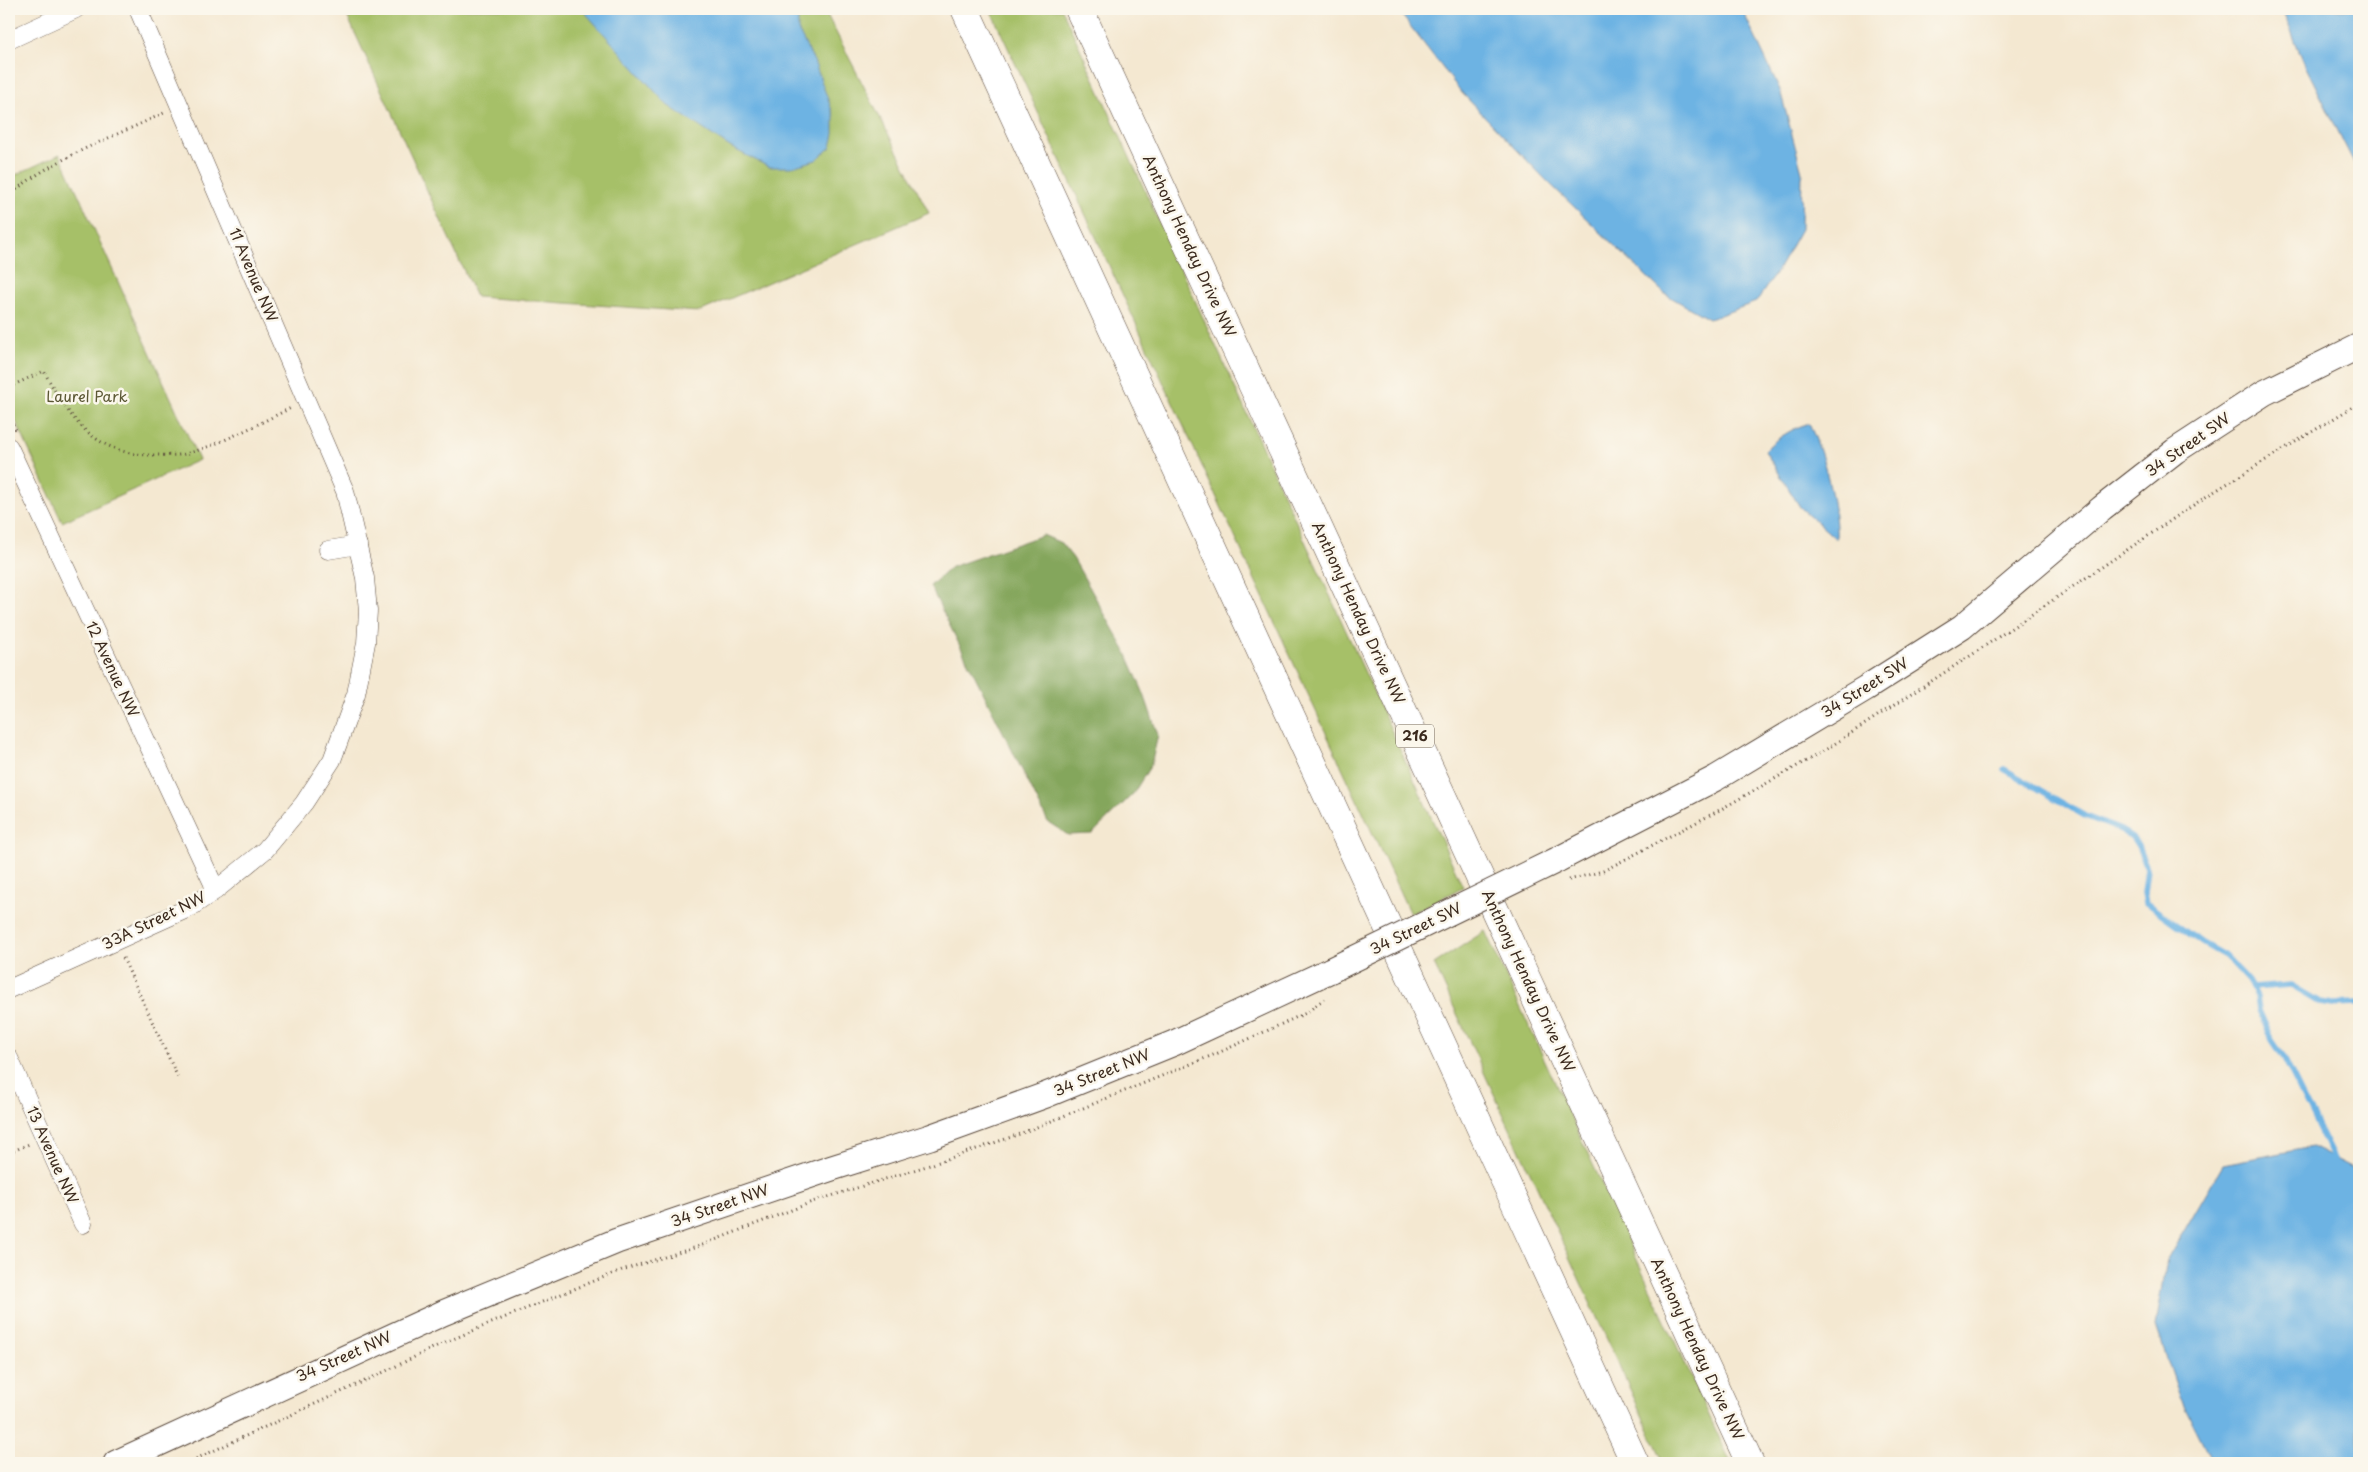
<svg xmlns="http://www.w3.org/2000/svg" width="2368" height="1472" viewBox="0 0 2368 1472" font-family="'Playpen Sans',sans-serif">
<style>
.green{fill:#a6c067;stroke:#707542}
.forest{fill:#84a65c;stroke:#60683d}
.water{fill:#6db3e3;stroke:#546e80}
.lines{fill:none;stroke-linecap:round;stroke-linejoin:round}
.stream{stroke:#6db3e3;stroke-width:5.5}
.street-casing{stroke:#574639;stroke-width:19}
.secondary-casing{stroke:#574639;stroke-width:27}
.highway-casing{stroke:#574639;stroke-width:29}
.path{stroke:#574639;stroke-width:3;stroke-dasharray:1 4;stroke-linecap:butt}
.street{stroke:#fff;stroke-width:18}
.secondary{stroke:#fff;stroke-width:25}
.highway{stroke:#fff;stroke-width:28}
.secondary-bridge-casing{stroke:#574639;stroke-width:27;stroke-linecap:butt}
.secondary-bridge{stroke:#fff;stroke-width:25}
.labels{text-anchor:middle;stroke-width:5;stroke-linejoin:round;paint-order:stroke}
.shield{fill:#fbf7ec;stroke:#75685c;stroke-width:1}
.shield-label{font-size:14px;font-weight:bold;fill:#3b2a1e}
.street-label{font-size:15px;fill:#3b2a1e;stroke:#fbf7ec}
.park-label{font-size:15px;fill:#5b5734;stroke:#fbf7ec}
</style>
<rect width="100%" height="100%" fill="#fbf7ec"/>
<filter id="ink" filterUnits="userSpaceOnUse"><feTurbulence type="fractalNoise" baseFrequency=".02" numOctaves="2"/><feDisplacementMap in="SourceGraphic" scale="10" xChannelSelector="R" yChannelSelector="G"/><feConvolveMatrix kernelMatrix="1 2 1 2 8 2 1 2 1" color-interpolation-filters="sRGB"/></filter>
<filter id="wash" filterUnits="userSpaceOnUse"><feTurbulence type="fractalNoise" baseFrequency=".0096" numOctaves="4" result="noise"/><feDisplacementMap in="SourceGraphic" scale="20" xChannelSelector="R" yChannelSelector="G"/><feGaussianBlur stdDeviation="1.12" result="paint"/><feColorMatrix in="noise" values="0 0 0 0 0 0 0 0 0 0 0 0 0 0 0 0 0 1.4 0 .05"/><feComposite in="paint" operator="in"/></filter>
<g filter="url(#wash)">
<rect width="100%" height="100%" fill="#f4e8d1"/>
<g class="green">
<path d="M 344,9 L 824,9 L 929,213 L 699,312 L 476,297 Z"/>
<path d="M 990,9 L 1062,9 L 1463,887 L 1410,914 Z"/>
<path d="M 60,154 L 199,460 L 62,522 L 9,406 L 9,178 Z"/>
<path d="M 1485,931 L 1731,1463 L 1664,1463 L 1434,964 Z"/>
</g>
<path class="forest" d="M 1043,535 L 1061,543 L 1073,558 L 1125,650 L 1144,694 L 1158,735 L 1151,765 L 1133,794 L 1092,834 L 1068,835 L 1048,822 L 930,586 L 951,567 Z"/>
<g class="water">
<path d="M 582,9 L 792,9 L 798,15 L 798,30 L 814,61 L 834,116 L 834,134 L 831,147 L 816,160 L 792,167 L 769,167 L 730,147 L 667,105 Z"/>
<path d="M 1397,9 L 1742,9 L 1780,90 L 1802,172 L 1801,229 L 1778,270 L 1756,302 L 1709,319 L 1665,294 L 1546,180 L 1462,93 Z"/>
<path d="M 2282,9 L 2359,9 L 2359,173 L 2305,65 Z"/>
<path d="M 1809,424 C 1823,451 1838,509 1836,539 L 1800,507 L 1765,451 C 1770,442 1799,424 1809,424 Z"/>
<path d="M 2312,1147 L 2359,1171 L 2359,1463 L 2213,1463 L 2180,1397 L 2156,1326 L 2167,1260 L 2223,1164 Z"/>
</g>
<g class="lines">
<g class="stream">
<path d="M 2004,769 L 2085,816 L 2121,830 L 2132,837 L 2138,846 L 2147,868 L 2144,893 L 2146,903 L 2202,943 L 2225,956 L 2248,981 L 2257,997 L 2259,1010 L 2272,1040 L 2284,1058 L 2334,1159"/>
<path d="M 2252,988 L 2291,985 L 2320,1002 L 2334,1004 L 2359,1003"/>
</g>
</g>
</g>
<g filter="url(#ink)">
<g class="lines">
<defs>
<g id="street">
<path d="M 9,40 L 76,9"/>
<path d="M 9,447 L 216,890"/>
<path d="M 328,550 L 358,545"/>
<path d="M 9,989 L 191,907 L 216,890 L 265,850 L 304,803 L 332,760 L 356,694 L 366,643 L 368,611 L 365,578 L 345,491 L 138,9"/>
<path d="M 9,1058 L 83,1224"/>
</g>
<g id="secondary">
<path d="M 1557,860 L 1716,778 L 1866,688 L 1962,627 L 2102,508 L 2175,451 L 2264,393 L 2359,346"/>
<path d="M 116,1463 L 443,1313 L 617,1241 L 832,1168 L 930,1137 L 1046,1095 L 1174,1043 L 1331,970"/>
</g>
<g id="highway">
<path d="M 965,9 L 1635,1463"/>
<path d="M 1079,9 L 1750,1463"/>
</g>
</defs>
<use href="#street" class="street-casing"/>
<use href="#secondary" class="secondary-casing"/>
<use href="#highway" class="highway-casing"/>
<g class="path">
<path d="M 9,196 C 48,160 116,136 164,113"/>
<path d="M 9,387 L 44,371 C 69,419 96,456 155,455 C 165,455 176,456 185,454 C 218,446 259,423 291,408"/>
<path d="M 9,415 L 16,430"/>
<path d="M 1569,880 L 1603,871 L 1716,812 L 1822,752 L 1973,654 L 2207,496 L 2359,403"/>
<path d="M 123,958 L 179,1080"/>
<path d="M 9,1153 L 29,1144"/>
<path d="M 187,1463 L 380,1374 L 441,1344 L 559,1295 L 622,1270 L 697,1247 L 812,1202 L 933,1164 L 1017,1135 L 1218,1053 L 1306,1013 L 1324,999"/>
</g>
<use href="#street" class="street"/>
<use href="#secondary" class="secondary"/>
<use href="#highway" class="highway"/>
<defs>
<path id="secondary-bridge" d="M 1331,970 L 1557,860"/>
</defs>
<use href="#secondary-bridge" class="secondary-bridge-casing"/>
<use href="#secondary-bridge" class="secondary-bridge"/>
</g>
</g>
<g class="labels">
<rect class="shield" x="1396" y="724.5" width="38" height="23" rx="4"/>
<g class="shield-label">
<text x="1415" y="741">216</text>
</g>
<g class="street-label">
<text transform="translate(1189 246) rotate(65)" y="5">Anthony Henday Drive NW</text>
<text transform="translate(253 275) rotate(67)" y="5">11 Avenue NW</text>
<text transform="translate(2188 445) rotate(-35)" y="5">34 Street SW</text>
<text transform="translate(1358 613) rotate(65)" y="5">Anthony Henday Drive NW</text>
<text transform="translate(112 669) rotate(65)" y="5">12 Avenue NW</text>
<text transform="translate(1865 688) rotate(-32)" y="5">34 Street SW</text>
<text transform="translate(154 921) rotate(-26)" y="5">33A Street NW</text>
<text transform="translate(1416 929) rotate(-26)" y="5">34 Street SW</text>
<text transform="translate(1528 981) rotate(65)" y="5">Anthony Henday Drive NW</text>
<text transform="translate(1102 1073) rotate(-22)" y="5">34 Street NW</text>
<text transform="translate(52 1155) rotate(66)" y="5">13 Avenue NW</text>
<text transform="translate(720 1206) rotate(-19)" y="5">34 Street NW</text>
<text transform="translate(1697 1349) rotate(65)" y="5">Anthony Henday Drive NW</text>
<text transform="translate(344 1357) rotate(-24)" y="5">34 Street NW</text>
</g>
<g class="park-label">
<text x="87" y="402">Laurel Park</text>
</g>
</g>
<rect width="2368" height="1472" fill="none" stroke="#fbf7ec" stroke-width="30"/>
</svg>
